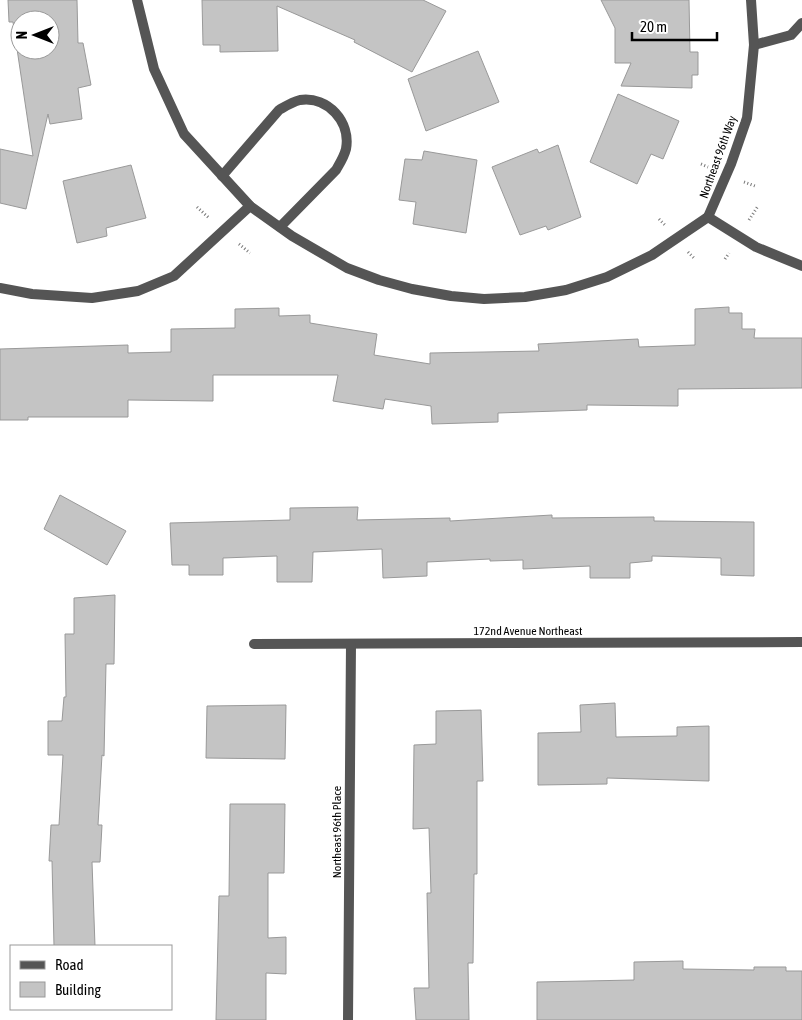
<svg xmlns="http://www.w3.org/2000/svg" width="802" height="1020" viewBox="0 0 802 1020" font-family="'Asap Condensed',sans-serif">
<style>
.building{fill:#c4c4c4;stroke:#999;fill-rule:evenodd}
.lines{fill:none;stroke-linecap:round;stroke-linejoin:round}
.path{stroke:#777;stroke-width:3;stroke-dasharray:1 2.5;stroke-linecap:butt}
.minor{stroke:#555;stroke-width:10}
.labels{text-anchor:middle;stroke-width:4.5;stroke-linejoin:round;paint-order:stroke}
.street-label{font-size:12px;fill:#000;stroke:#fff}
</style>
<rect width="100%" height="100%" fill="#fff"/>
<g class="building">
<path d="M 8,0 L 77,0 L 78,43 L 83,43 L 91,85 L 78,88 L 82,119 L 50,124 L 48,114 L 26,209 L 0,203 L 0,149 L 33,156 L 13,22 L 9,22 ZM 20,20 L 50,20 L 50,50 L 20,50 Z"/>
<path d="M 202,0 L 423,0 L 446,11 L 412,72 L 354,42 L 355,40 L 277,6 L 278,51 L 220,52 L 220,45 L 203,45 Z"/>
<path d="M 601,0 L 689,0 L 690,52 L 698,52 L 698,75 L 692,75 L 692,88 L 621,86 L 631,63 L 615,63 L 615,28 Z"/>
<path d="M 478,51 L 499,102 L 426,131 L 408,79 Z"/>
<path d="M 618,94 L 679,121 L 663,159 L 651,154 L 637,184 L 590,162 Z"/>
<path d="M 558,145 L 581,217 L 548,230 L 546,226 L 520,235 L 492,167 L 537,149 L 539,153 Z"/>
<path d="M 424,151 L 477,160 L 466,233 L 413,224 L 416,202 L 399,200 L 405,159 L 422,160 Z"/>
<path d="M 131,165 L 146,218 L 106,228 L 107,236 L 77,243 L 63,181 Z"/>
<path d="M 729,307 L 729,313 L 742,313 L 742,329 L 755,329 L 754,338 L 802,338 L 802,388 L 678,389 L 678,406 L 587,405 L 587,410 L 498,413 L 498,422 L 432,424 L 431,406 L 385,399 L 383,409 L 333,401 L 338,375 L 213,375 L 213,401 L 128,400 L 128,417 L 28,417 L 28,420 L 0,420 L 0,349 L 128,345 L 128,353 L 171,352 L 171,329 L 235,328 L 235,309 L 279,308 L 279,316 L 310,315 L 310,323 L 377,334 L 374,355 L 430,364 L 430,353 L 539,351 L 538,344 L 638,339 L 639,347 L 695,345 L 695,309 Z"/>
<path d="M 60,495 L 126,531 L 107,565 L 44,529 Z"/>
<path d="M 358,507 L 357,520 L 450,518 L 450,521 L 552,515 L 552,518 L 654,517 L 654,521 L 754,522 L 754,576 L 721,575 L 721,558 L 652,556 L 652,561 L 630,563 L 630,578 L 590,578 L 590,566 L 523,569 L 523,560 L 490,561 L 490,559 L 427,562 L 427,576 L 383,578 L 382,549 L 313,552 L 312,582 L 277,582 L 277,556 L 223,558 L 223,575 L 189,575 L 189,565 L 172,565 L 170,523 L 290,520 L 290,508 Z"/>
<path d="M 115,595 L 114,664 L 106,664 L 104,756 L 102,755 L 98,825 L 102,825 L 100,862 L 92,862 L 95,946 L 54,946 L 52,861 L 49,861 L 51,825 L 59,825 L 63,755 L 48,755 L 48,721 L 62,721 L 64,697 L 66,697 L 65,634 L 74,634 L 74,598 Z"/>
<path d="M 615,703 L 616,737 L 677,736 L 677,727 L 709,726 L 709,781 L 607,778 L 607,784 L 538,785 L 538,733 L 581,732 L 580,705 Z"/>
<path d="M 286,705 L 285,759 L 206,758 L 207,706 Z"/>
<path d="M 481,710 L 483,781 L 477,781 L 477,874 L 474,874 L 473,963 L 468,963 L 469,1020 L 416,1020 L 414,988 L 429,988 L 427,893 L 431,893 L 429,828 L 413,829 L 414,745 L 436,744 L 436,711 Z"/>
<path d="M 230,804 L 285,804 L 284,873 L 268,873 L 268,938 L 286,937 L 286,974 L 266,973 L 266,1020 L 216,1020 L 219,896 L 229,896 Z"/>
<path d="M 683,961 L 683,969 L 754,970 L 754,967 L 786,967 L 786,971 L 802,971 L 802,1020 L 537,1020 L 537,982 L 634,980 L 634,962 Z"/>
</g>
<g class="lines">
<g class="path">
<path d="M 701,164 L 708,167"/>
<path d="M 744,182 L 755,186"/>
<path d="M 197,207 L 209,218"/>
<path d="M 659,219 L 665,225"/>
<path d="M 749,220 L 758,206"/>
<path d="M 239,244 L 250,253"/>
<path d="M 688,252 L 695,259"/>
<path d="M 725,259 L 729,253"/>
</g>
<g class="minor">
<path d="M 137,0 L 154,69 L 184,134 L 250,206 L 292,236 L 347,268 L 379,280 L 412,289 L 451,296 L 484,299 L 525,297 L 566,290 L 607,277 L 652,255 L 708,217"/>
<path d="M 754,45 L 791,35 L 802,23"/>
<path d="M 222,176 L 279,110 C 286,106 292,102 300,100 C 328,96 351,122 346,149 C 344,157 340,163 336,170 L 280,227"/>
<path d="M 708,217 L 731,164 L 747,118 L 754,45 L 751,0"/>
<path d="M 708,217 L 756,247 L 802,266"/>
<path d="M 0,288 L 32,294 L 92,298 L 138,291 L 174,276 L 250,206"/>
<path d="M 254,644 L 802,642"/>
<path d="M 348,1020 L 351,644"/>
</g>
</g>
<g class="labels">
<g class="street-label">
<text transform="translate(718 157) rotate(-70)" y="4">Northeast 96th Way</text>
<text x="528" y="635">172nd Avenue Northeast</text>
<text transform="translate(337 832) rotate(-90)" y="4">Northeast 96th Place</text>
</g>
</g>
<rect x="10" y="945" width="162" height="65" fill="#ffffff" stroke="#999999"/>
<rect x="20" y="961" width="25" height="8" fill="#555555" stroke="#999999"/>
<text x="55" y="970" font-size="15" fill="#000000">Road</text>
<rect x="20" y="982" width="25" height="15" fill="#c4c4c4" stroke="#999999"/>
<text x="55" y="995" font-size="15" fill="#000000">Building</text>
<g transform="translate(35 35) rotate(270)"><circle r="24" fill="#ffffff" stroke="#999999"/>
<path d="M0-4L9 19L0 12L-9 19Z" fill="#000000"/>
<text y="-8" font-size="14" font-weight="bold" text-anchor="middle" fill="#000000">N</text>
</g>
<path d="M632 32v8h85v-8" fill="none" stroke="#000000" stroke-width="2.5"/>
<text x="640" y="32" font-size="15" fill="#000000" stroke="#ffffff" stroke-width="4" paint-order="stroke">20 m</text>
</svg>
